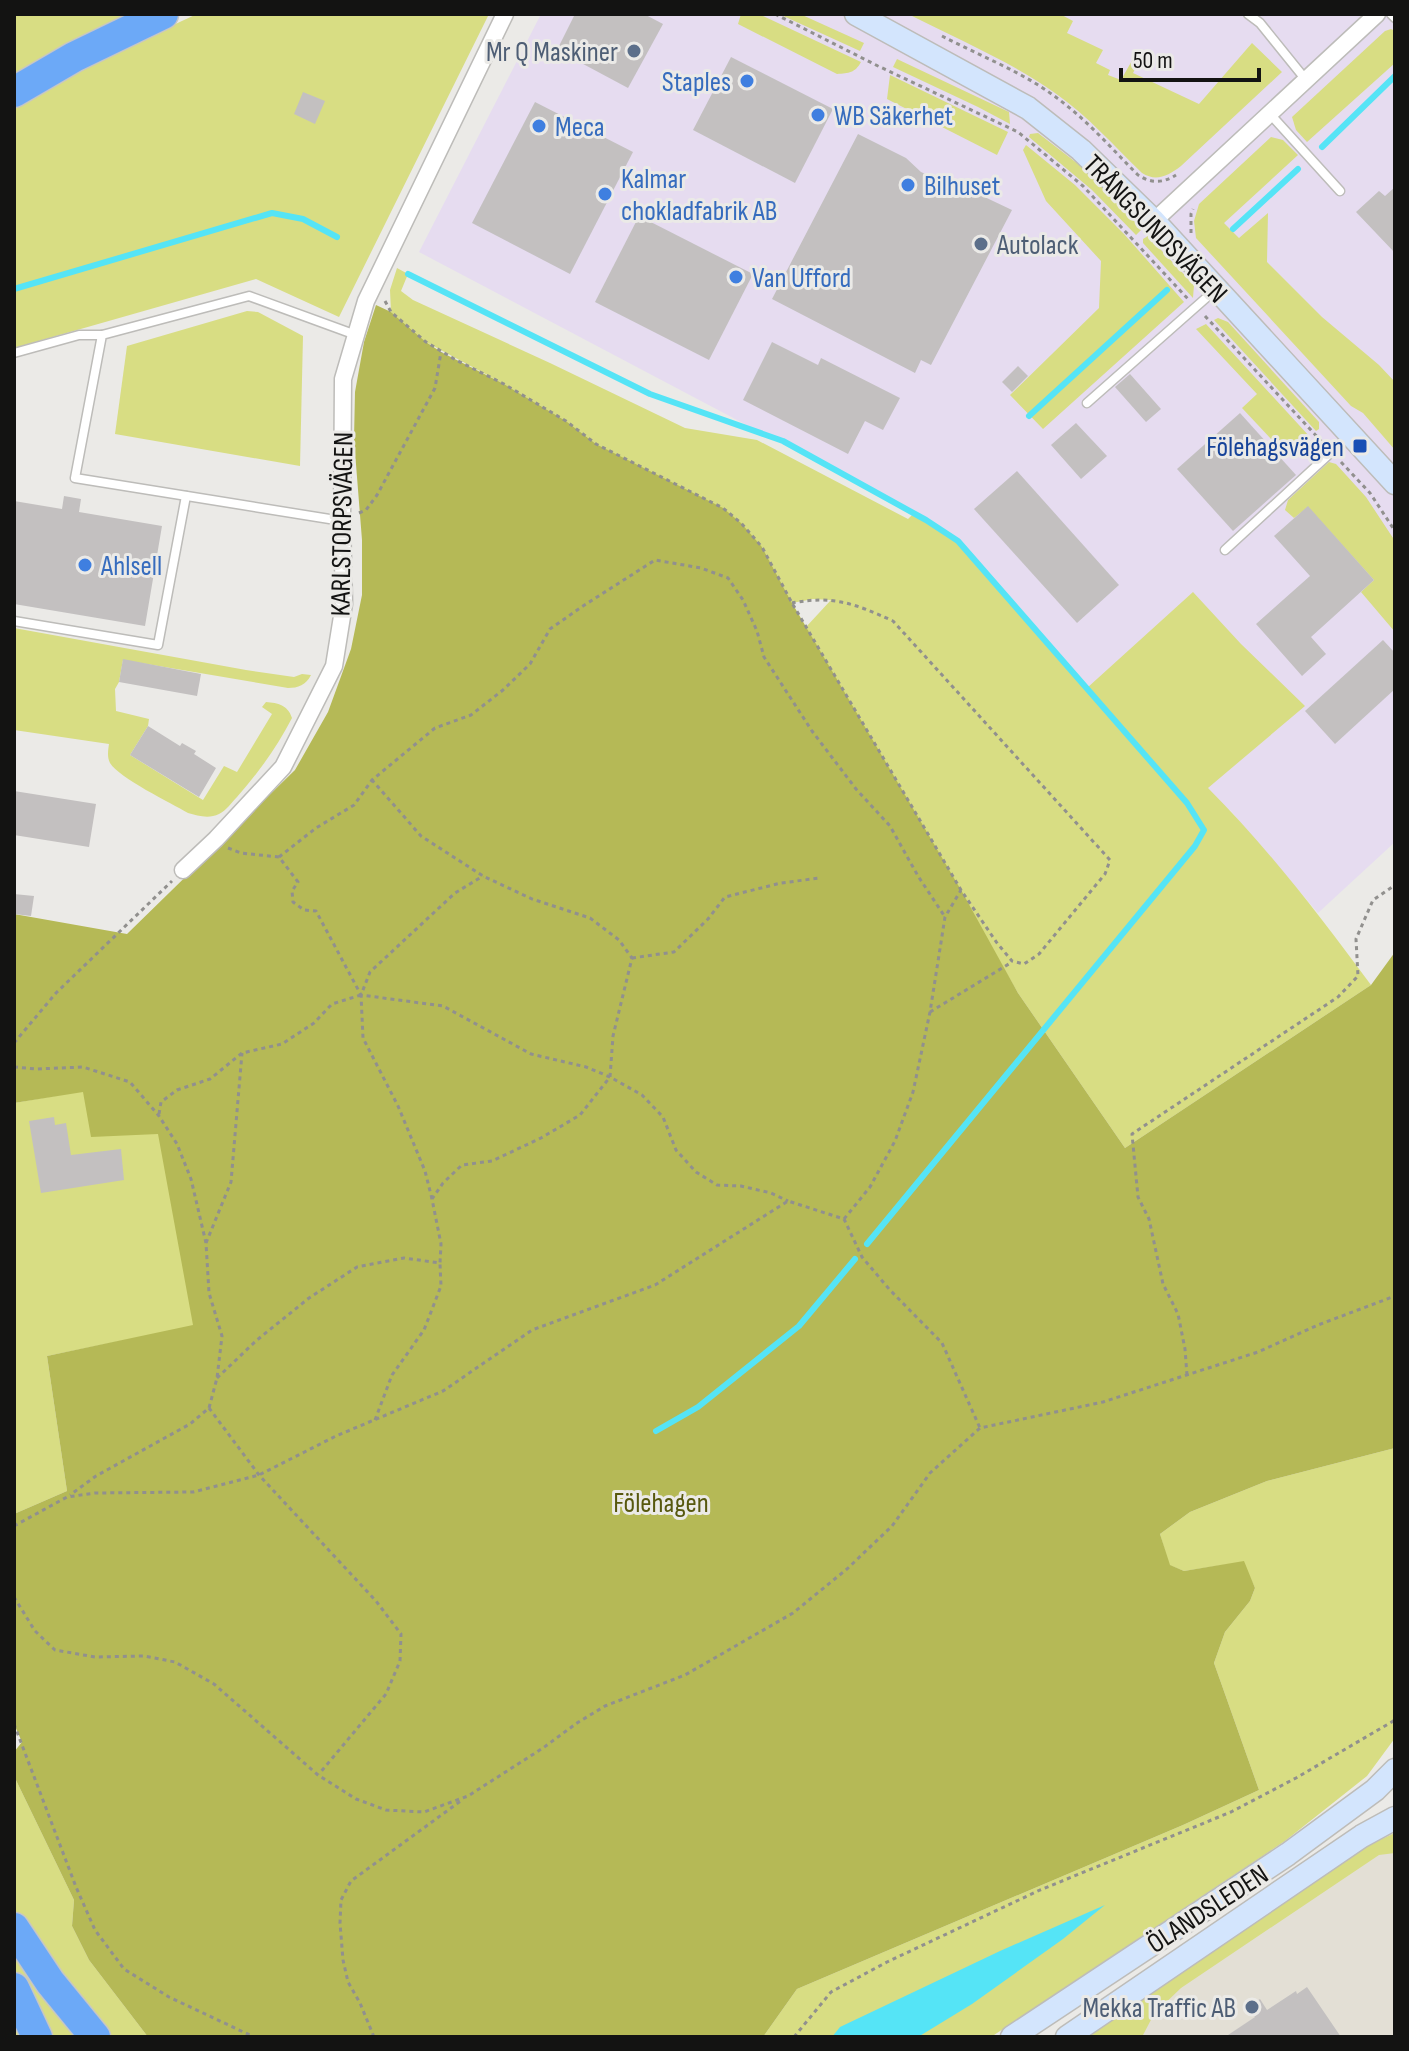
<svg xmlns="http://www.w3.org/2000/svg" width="1409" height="2051" viewBox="0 0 1409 2051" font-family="'Sofia Sans Condensed',sans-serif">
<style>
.built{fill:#e3dfd5}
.industrial{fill:#e6dcf0}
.green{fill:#d8dd83}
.forest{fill:#b5b956}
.water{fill:#55e4f6}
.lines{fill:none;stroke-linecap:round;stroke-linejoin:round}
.stream{stroke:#55e4f6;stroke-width:6}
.building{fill:#c3c0c0}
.service-casing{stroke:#bdbcb9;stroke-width:11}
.minor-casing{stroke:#bdbcb9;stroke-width:19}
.secondary-casing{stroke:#bdbcb9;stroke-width:25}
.motorway-casing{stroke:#c6c6c6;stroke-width:33}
.path{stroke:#91908e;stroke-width:3;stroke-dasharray:4 4;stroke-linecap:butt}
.service{stroke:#fff;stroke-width:8}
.minor{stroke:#fff;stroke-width:16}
.secondary{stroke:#d3e5fd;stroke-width:22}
.motorway{stroke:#6ca9f7;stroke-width:30}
.service-dot{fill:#5c6f8a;stroke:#ebeae7;stroke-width:3}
.shop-dot{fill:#3f7fe0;stroke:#ebeae7;stroke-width:3}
.transit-dot{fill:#1a4fb4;stroke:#ebeae7;stroke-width:3}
.labels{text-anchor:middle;stroke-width:6;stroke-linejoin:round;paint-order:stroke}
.service-label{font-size:28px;fill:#4e5e75;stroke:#ebeae7;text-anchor:end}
.shop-label{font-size:28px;fill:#366cbe;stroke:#ebeae7;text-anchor:start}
.street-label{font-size:28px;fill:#131312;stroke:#ebeae7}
.transit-label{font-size:28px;fill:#164399;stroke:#ebeae7;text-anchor:end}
.park-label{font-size:28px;fill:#57580e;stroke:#ebeae7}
</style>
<rect width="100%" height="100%" fill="#ebeae7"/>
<path class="built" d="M 1395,1833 L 1395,2037 L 1083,2037 L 1389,1834 Z"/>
<path class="industrial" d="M 541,14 L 1395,14 L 1395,842 L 1318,913 L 1230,810 L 1204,830 L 926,520 L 419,252 Z"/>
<g class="green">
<path d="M 14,14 L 135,14 L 14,77 Z"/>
<path d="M 197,14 L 489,14 L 339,317 L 256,279 L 14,348 L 14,106 L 70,73 Z"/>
<path d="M 741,14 L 759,14 L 861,62 C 855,73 849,73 837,74 L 738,24 Z"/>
<path d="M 779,14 L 800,14 L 864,43 L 860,51 Z"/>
<path d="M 908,14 L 1060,14 L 1073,21 L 1067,33 L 1103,50 L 1096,63 L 1110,70 L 1108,75 L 1121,80 L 1134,57 L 1140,60 L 1133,73 L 1199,104 L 1252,43 L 1282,72 L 1181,166 C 1168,176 1156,182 1142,173 C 1114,146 1087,115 1055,93 C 1010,61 957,39 908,14 Z"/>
<path d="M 1391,29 L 1395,31 L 1395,63 L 1307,142 L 1296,130 L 1292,117 L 1385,31 Z"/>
<path d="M 897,59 L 1009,112 L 1010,124 L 978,107 L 893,67 Z"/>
<path d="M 890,75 L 1008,132 L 997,155 L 887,99 Z"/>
<path d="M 1038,133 L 1082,167 L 1142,229 L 1136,235 L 1092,190 L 1029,137 L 1030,134 Z"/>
<path d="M 1271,137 L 1283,140 L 1298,155 L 1224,223 L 1239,238 L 1268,213 L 1267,262 L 1322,317 L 1379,365 L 1395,382 L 1395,450 L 1363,413 L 1351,406 L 1196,238 L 1194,221 L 1199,204 Z"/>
<path d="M 1026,145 L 1075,185 L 1124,234 L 1184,302 L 1043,429 L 1010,395 L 1099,308 L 1101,261 L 1046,201 L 1023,150 Z"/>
<path d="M 1148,236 L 1194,285 L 1193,298 L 1143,243 L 1143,239 Z"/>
<path d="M 397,268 L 408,274 L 401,291 L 413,300 L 550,363 L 685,428 L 757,440 L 908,519 L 914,513 L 958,541 L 1087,688 L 1193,592 L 1241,644 L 1305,706 L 1208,788 C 1268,848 1320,916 1371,985 L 1125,1148 L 1018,993 L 806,627 L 831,600 L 813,599 L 792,603 L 762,547 L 635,465 L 596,444 L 566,421 L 504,384 L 426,342 L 391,312 L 390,290 Z"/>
<path d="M 247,311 L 258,312 L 303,336 L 300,466 L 115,434 L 127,346 Z"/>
<path d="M 1218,318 L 1228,322 L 1319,422 L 1319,429 L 1316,431 L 1214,320 Z"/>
<path d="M 1206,324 L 1310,437 L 1288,457 L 1242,408 L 1257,394 L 1196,329 Z"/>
<path d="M 1329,462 L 1336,464 L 1366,497 L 1395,541 L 1395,632 L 1361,592 L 1374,580 L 1308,507 L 1294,518 L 1285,510 L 1288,500 Z"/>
<path d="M 14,628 L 246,670 L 294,677 L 302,674 L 311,675 C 306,685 298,688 288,688 L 123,660 L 119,682 L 115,689 L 116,711 L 149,719 L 148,726 L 130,755 L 203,800 L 224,766 L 237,772 L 272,714 L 262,707 L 266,702 C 278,703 288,705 292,718 C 277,747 259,772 237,797 C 232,802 226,811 219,814 C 209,819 198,816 188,813 C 171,803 119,778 110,763 C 107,757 108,751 109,744 L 14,730 Z"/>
<path d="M 83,1091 L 159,1134 L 194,1326 L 47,1356 L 67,1491 L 14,1514 L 14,1103 Z"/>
<path d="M 1395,1448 L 1395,1738 L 1367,1776 L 1285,1841 L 991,2037 L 763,2037 L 797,1989 L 1183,1825 L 1259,1790 L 1214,1663 L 1225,1632 L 1250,1601 L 1255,1588 L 1243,1562 L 1184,1571 L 1169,1565 L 1160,1534 L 1190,1512 L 1267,1481 Z"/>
<path d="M 14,1776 L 74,1900 L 72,1926 L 89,1960 L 148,2037 L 14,2037 Z"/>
<path d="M 1395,1833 L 1395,1853 L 1379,1855 L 1181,1988 L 1154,2014 L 1142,2037 L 1083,2037 L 1360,1849 Z"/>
</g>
<path class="forest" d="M 376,305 L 391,312 L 426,342 L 441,352 L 504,384 L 566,421 L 596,444 L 723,508 L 741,523 L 762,547 L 792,603 L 961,890 L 1018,993 L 1125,1148 L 1371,985 L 1395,952 L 1395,1448 L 1267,1481 L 1190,1512 L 1160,1534 L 1170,1565 L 1184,1571 L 1244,1561 L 1255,1588 L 1250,1601 L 1225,1632 L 1214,1663 L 1259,1790 L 1183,1825 L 797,1989 L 763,2037 L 148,2037 L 89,1960 L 72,1926 L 74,1900 L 14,1776 L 14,1752 L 22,1742 L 14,1724 L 14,1514 L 67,1491 L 47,1356 L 193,1325 L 158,1134 L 91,1137 L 83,1092 L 14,1103 L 14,914 L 127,934 L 295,770 L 328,712 L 351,649 L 362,595 L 362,540 L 354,439 L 355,392 L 364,342 Z"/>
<path class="water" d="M 1105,1905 L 1063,1939 L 972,2004 L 918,2037 L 832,2037 L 840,2027 L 1000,1951 Z"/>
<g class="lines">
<g class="stream">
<path d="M 1322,147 L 1395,76"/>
<path d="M 1233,229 L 1298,169"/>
<path d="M 408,274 L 650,394 L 783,441 L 926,520 L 958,541 L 1187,803 L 1204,830 L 1195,846 L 867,1244"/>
<path d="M 14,289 L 272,213 L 303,219 L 337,237"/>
<path d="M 1029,416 L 1167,290"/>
<path d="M 656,1431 L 698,1407 L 799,1326 L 855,1259"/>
</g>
</g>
<g class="building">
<path d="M 575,14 L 644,14 L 663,24 L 628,88 L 557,50 Z"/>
<path d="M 731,57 L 833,109 L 795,183 L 693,130 Z"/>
<path d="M 303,92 L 325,101 L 315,124 L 294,114 Z"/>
<path d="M 535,102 L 633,152 L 570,274 L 472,223 Z"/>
<path d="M 858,134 L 906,158 L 921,172 L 934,178 L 953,182 L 1012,210 L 931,365 L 921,360 L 915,373 L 772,299 Z"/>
<path d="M 1395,187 L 1395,253 L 1356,212 L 1379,191 L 1385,196 Z"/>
<path d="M 639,216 L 753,274 L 709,360 L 595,302 Z"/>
<path d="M 772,342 L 818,365 L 821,358 L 900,398 L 883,430 L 865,421 L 848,454 L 743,400 Z"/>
<path d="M 1018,366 L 1028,376 L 1012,392 L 1002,382 Z"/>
<path d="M 1130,374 L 1161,409 L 1146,422 L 1115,387 Z"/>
<path d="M 1240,413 L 1296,475 L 1233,531 L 1177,469 Z"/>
<path d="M 1076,423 L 1107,456 L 1081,479 L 1051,445 Z"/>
<path d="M 1017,471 L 1119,585 L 1077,623 L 974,509 Z"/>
<path d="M 64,496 L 81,499 L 79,512 L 162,526 L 145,626 L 14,604 L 14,501 L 62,509 Z"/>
<path d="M 1308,506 L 1374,580 L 1311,637 L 1326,654 L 1302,676 L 1256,624 L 1310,576 L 1274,536 Z"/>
<path d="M 1383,640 L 1395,653 L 1395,689 L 1335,744 L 1305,711 Z"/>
<path d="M 123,659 L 201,674 L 197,696 L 119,682 Z"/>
<path d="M 148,726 L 180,746 L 182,743 L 196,751 L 194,754 L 216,768 L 199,797 L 130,755 Z"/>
<path d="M 14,791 L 96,804 L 89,847 L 14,835 Z"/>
<path d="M 14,894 L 34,896 L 31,916 L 14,914 Z"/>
<path d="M 54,1117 L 55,1125 L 66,1123 L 71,1155 L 121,1149 L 124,1180 L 41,1193 L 29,1121 Z"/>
<path d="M 1307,1987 L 1341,2037 L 1225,2037 L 1255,2017 L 1248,2007 L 1260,1999 L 1267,2010 L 1296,1991 L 1297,1994 Z"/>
</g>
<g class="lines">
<defs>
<g id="service">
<path d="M 1248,14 L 1260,23 L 1306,80"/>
<path d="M 1391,14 L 1395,18"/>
<path d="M 1270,114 L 1340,191"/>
<path d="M 14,353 L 79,335 L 102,335"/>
<path d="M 1087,403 L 1215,290"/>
<path d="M 342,521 L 75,478 L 102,335 L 249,296 L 356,335"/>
<path d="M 1225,550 L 1350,435"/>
<path d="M 14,621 L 158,645 L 186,496"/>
</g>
<g id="minor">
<path d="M 1154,221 L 1377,14"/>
<path d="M 183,870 L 216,839 L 283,767 L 334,666 L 344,604 L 342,521 L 343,379 L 366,301 L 505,14"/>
</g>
<g id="secondary">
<path d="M 856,14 L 1028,108 L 1081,150 L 1154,221 L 1395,483"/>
<path d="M 1012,2037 L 1288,1854 L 1375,1790 L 1395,1770"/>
<path d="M 1067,2037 L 1362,1836 L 1395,1818"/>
</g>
<g id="motorway">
<path d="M 14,92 L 74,57 L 163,14"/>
<path d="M 14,1928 L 50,1982 L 95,2037"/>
<path d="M 14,1988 L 37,2037"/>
</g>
</defs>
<use href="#service" class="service-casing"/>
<use href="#minor" class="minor-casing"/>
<use href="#secondary" class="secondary-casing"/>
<use href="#motorway" class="motorway-casing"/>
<g class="path">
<path d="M 775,14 L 878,66 L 1018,132 L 1083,186 L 1188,299"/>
<path d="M 942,36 C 980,56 1023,72 1057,98 C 1087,120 1112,149 1138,175 C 1152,184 1163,183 1176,175"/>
<path d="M 1191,233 L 1191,214 L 1193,209"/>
<path d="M 385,301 L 391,312 L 426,342 L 456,360 L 504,384 L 566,421 L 596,444 L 723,508 L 741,523 L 762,547 L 792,603 L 961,890 L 997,943 L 1012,961 L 1024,964 L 1039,954 L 1105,874 L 1110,860 L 893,621 C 856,604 833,595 792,603"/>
<path d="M 1205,316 L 1322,442"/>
<path d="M 1341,462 L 1370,493 L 1395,531"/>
<path d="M 359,513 L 366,510 L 377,495 L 435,388 L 441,352"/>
<path d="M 228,848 L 241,853 L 279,857 L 298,882 L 292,891 L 293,902 L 304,910 L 316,911 L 361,995 L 443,1006 L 531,1054 L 586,1067 L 610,1077 L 642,1095 L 663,1117 L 676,1150 L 696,1172 L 717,1185 L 741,1186 L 771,1193 L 788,1201"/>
<path d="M 279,857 L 316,828 L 354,805 L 372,780 L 435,728 L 471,715 L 503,690 L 530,664 L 550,629 L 583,606 L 655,560 L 701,568 L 728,578 L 743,600 L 757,631 L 764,657 L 812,731 L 856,789 L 890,826 L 918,876 L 945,917"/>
<path d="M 632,958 L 674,952 L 708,919 L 725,897 L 781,883 L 820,878"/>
<path d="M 930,1012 L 1012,962"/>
<path d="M 14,1043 L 56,993 L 172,881"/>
<path d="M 14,1067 L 37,1069 L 83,1067 L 130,1082 L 159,1116 L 177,1144 L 191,1179 L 206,1243 L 209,1293 L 222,1336 L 217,1378 L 209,1408 L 190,1424 L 96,1476 L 70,1495"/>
<path d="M 159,1114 L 161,1102 L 177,1090 L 210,1079 L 242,1053 L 282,1044 L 314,1023 L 332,1004 L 361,995"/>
<path d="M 432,1199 L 425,1171 L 398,1106 L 363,1038 L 361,995 L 370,972 L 455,893 L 483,876"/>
<path d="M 844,1219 L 870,1187 L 895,1141 L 913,1092 L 930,1012 L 945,917 L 961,890"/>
<path d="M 206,1243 L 231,1182 L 242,1053"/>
<path d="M 1187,1375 L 1185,1349 L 1178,1314 L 1163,1284 L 1149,1219 L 1138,1197 L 1132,1134 L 1338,997 L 1358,976 L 1356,939 L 1373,900 L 1395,885"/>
<path d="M 217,1378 L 257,1340 L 309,1298 L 357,1267 L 404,1258 L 440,1263 L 441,1244 L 432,1199 L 443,1183 L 462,1165 L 492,1161 L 541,1138 L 580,1115 L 610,1077 L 613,1036 L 632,958 L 619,940 L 590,918 L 532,899 L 483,876 L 421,836 L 372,780"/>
<path d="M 209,1408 L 259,1475 L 376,1601 L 401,1634 L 400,1661 L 386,1694 L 319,1774"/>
<path d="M 375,1420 L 392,1375 L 424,1330 L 441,1286 L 440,1264"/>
<path d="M 14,1526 L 67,1497 L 95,1493 L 193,1492 L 259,1475 L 336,1436 L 443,1391 L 532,1330 L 655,1285 L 788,1201 L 844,1219 L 862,1257 L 889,1289 L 942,1343 L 980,1428"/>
<path d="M 14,1597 L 35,1631 L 55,1650 L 95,1657 L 144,1656 L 175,1662 L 214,1684 L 318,1775 L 356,1799 L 386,1810 L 424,1812 L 468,1796 L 543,1748 L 577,1723 L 605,1706 L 685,1675 L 793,1613 L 847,1569 L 892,1526 L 930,1473 L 980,1428 L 1103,1402 L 1258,1352 L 1318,1325 L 1395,1296"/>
<path d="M 14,1724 L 76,1887 L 95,1930 L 124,1969 L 169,1997 L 254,2037"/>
<path d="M 374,2037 L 360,2003 L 348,1982 L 343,1960 L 340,1923 L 341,1900 L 351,1881 L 462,1800"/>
<path d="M 794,2037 L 831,1992 L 887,1962 L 1040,1890 L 1231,1812 L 1296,1778 L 1395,1720"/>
</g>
<use href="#service" class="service"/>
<use href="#minor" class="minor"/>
<use href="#secondary" class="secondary"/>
<use href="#motorway" class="motorway"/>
</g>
<g class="service-dot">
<circle cx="634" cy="51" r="8"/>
<circle cx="981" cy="244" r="8"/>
<circle cx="1252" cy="2007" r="8"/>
</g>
<g class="shop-dot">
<circle cx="747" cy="81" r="8"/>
<circle cx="818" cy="115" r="8"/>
<circle cx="539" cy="126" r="8"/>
<circle cx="908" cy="185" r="8"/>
<circle cx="605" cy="194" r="8"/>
<circle cx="736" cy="277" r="8"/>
<circle cx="85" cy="565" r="8"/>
</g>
<rect class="transit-dot" x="1352" y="438" width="16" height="16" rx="4"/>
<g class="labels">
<g class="service-label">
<text x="618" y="61">Mr Q Maskiner</text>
<text x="997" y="254" text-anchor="start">Autolack</text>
<text x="1236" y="2017">Mekka Traffic AB</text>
</g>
<g class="shop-label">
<text x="731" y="91" text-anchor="end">Staples</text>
<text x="834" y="125">WB Säkerhet</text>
<text x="555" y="136">Meca</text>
<text x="621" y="188">Kalmar<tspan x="621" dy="32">chokladfabrik AB</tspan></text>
<text x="924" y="195">Bilhuset</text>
<text x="752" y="287">Van Ufford</text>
<text x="101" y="575">Ahlsell</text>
</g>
<g class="street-label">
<text transform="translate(1156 228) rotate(46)" y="10">TRÅNGSUNDSVÄGEN</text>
<text transform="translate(341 524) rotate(-89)" y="10">KARLSTORPSVÄGEN</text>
<text transform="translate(1207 1908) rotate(-33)" y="10">ÖLANDSLEDEN</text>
</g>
<g class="transit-label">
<text x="1344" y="456">Fölehagsvägen</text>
</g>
<g class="park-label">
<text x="661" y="1512">Fölehagen</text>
</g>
</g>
<rect width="1409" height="2051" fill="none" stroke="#131312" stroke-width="32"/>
<path d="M1121 68v12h138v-12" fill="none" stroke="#131312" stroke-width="4"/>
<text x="1133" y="68" font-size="24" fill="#131312" stroke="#ebeae7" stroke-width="6" paint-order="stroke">50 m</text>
</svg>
